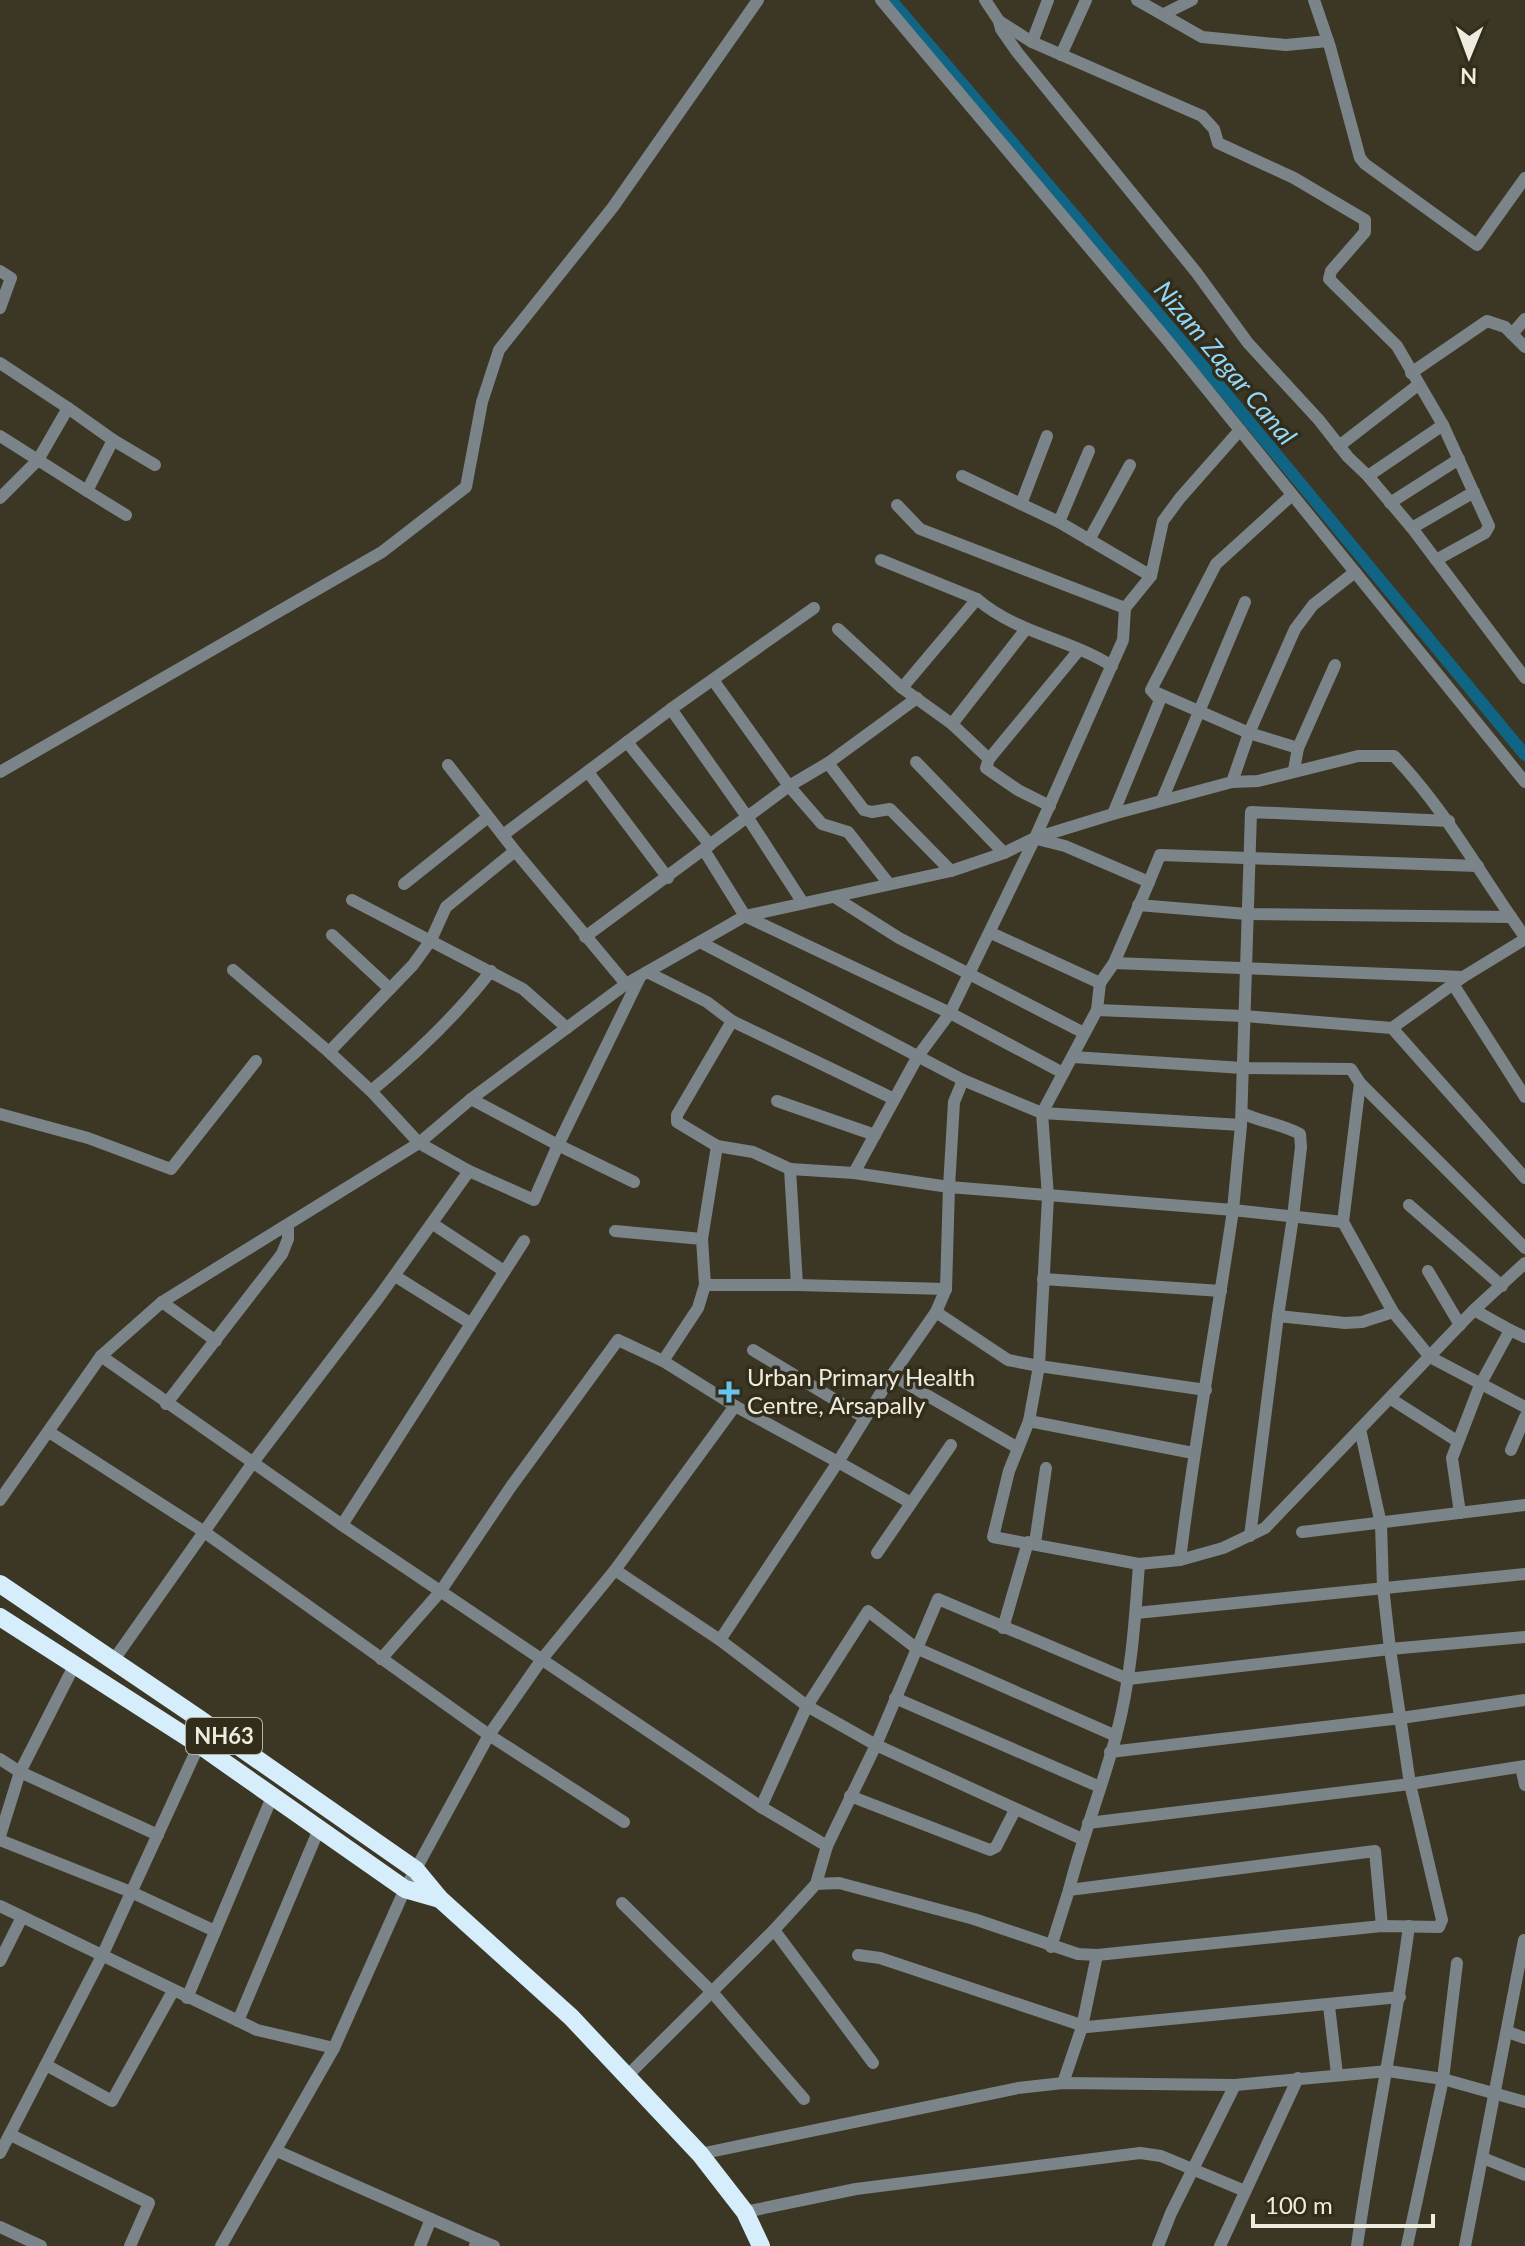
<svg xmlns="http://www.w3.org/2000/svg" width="1525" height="2246" viewBox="0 0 1525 2246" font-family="Lato,sans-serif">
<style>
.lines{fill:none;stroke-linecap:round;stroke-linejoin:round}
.canal{stroke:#106585;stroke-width:12}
.minor{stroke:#7a8489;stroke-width:12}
.highway{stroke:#d6eefb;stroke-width:18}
.poi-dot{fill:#66c4ef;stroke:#322d1b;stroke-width:3}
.labels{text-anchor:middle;stroke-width:7;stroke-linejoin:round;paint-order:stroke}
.shield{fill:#322d1b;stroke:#b6b2a4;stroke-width:2}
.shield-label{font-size:22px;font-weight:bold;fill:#eeebdf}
.poi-label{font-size:24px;fill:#eeebdf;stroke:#322d1b;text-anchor:start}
.water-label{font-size:26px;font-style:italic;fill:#91d7f9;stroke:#322d1b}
</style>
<rect width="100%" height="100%" fill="#3c3725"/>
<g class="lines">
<path class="canal" d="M 891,0 L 1224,391 L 1525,755"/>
<g class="minor">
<path d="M 881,0 L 1167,340 L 1525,782"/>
<path d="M 985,0 L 999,21 L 1032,42 L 1202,116 L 1214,129 L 1218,143 L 1294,178 L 1365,220 L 1365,232 L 1331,271 L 1329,279 L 1397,346 L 1443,425 L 1489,526 L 1485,533 L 1436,560"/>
<path d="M 1137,0 L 1202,37 L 1286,45 L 1328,41"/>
<path d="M 1314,0 L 1330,47 L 1360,158 L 1365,164 L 1477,245 L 1525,178"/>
<path d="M 1164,14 L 1192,0"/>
<path d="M 999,21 L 1001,29 L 1017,52 L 1196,272 L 1248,343 L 1319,420 L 1348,457 L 1368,476 L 1412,528 L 1525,678"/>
<path d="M 1032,42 L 1048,0"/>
<path d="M 1061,55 L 1086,0"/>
<path d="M 0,271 L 11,278 L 0,308"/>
<path d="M 1512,334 L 1525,319"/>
<path d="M 0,363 L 68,408"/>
<path d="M 1411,373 L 1487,321 L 1505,327 L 1525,347"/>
<path d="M 1240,430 L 1180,498 L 1163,521 L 1151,576 L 1125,608 L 1123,640 L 1035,838 L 1113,814 L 1232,782 L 1258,781 L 1358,756 L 1394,756 C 1446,810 1481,876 1525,937"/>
<path d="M 0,436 L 87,491 L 113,440 L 68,408 L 38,460 L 0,498"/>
<path d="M 113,440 L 155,465"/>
<path d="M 1339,446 L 1418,385"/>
<path d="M 962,476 L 1059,522 L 1151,576"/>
<path d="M 1368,476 L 1443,425"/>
<path d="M 87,491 L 126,515"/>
<path d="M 1390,503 L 1459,459"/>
<path d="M 1021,504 L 1047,436"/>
<path d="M 897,505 L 920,529 L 1125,608"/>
<path d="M 1059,522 L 1089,451"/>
<path d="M 1412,528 L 1474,492"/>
<path d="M 1089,540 L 1130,465"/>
<path d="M 881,560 L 977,599 C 1016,633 1070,639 1112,666"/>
<path d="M 838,629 L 902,688 L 952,724 L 989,759 L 986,768 L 1018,790 L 1050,806"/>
<path d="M 713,680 L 789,786 L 822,824 L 848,832 L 889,884"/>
<path d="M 902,688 L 977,599"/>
<path d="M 1155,692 L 1249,733 L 1298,748 L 1294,770"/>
<path d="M 671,709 L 748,818 L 803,903"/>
<path d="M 952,724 L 1026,629"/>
<path d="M 627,742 L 710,845"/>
<path d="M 1298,748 L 1335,665"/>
<path d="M 989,759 L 1079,650"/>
<path d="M 916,762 L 1004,853"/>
<path d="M 828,763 L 864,810 L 872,812 L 890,809 L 951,871"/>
<path d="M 448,765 L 515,851"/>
<path d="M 0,772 L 382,552 L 466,487 L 482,402 L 499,350 L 613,207 L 758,0"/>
<path d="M 588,772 L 668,878"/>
<path d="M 1232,782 L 1249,733 L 1295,629 L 1313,605 L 1355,572"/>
<path d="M 1162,800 L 1245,602"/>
<path d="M 1113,814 L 1160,700 L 1151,690 L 1216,564 L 1292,495"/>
<path d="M 503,835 L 671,709 L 814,608"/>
<path d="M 704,850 L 745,916 L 950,1013 L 1063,1073"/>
<path d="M 1149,882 L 1160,855 L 1478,866"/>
<path d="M 404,884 L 488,817"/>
<path d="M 836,898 L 899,938 L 1084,1033"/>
<path d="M 352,900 L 523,989 L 567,1028"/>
<path d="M 1138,905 L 1247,914 L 1511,917"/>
<path d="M 991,933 L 1100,983"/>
<path d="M 332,935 L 390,989"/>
<path d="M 585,937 L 789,786 L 828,763 L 917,698"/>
<path d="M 700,942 L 963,1080 L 1042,1113 L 1241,1125"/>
<path d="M 1114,963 L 1463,977 L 1525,939"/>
<path d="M 233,970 L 329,1052"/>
<path d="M 647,972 L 745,916 L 951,871 L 1004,853 L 1035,838 L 950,1013 L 918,1056 L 854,1173"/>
<path d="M 626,984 L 515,851 L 446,907 L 431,940 L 413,965 L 329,1052 L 371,1091 L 419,1143 L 469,1171 L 534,1200 L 558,1145 L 634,1182"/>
<path d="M 1453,984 L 1525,1097"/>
<path d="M 1097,1010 L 1244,1016 L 1392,1028 L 1463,977"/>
<path d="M 732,1021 L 677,1115 L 677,1122 L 717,1146 L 753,1152 L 790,1169"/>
<path d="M 1392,1028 L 1525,1178"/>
<path d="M 1073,1057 L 1243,1068 L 1351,1069 L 1360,1083 L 1525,1248"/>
<path d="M 963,1080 L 954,1102 L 949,1187 L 1233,1210 L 1241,1125 L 1251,812 L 1449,821"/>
<path d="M 1360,1083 L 1343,1222 L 1393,1312 L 1430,1357 L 1525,1407"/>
<path d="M 371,1091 C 415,1055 456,1016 491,971"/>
<path d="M 471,1099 L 558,1145 L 640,977"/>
<path d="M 777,1101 L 875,1135"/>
<path d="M 1242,1113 C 1261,1122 1281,1124 1300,1134 L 1301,1147 L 1293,1217 L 1278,1316"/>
<path d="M 0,1114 L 88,1138 L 171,1169 L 256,1061"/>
<path d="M 1409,1205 L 1502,1286"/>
<path d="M 433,1224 L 504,1271"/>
<path d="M 615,1231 L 702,1239 L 705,1285"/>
<path d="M 702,1239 L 717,1146"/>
<path d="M 1428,1271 L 1460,1325"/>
<path d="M 395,1276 L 470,1323"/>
<path d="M 1043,1279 L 1221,1291"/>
<path d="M 797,1285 L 946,1289"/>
<path d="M 162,1302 L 216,1341"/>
<path d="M 1474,1310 L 1510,1330"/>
<path d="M 936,1312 L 1008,1360 L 1039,1366 L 1048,1197 L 1042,1113 L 1097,1010 L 1100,983 L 1114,963 L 1149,882 L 1065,846 L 1037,839"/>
<path d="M 753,1350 L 865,1418"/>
<path d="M 101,1356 L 342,1525 L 761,1807 L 827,1846"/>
<path d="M 663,1361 L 698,1308 L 705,1285 L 797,1285 L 790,1169 L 854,1173 L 949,1187 L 946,1289 L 936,1312 L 892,1375 L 838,1462 L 911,1503"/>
<path d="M 892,1375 L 1018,1448"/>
<path d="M 1206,1390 L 1039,1366 L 1029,1421 L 1009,1471 L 993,1537 L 1139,1564 L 1180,1560 L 1223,1548 L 1265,1528 L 1474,1310 L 1525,1263"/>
<path d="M 1391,1399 L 1457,1441"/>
<path d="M 166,1404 L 282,1254 L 288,1239 L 288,1225"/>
<path d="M 1029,1421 L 1193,1453"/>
<path d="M 49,1432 L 203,1531 L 489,1735 L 624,1822"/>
<path d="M 1511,1450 L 1525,1417"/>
<path d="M 0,1500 L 101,1356 L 162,1302 L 419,1143 L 471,1099 L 626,984 L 647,972 L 707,1002 L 732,1021 L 894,1099"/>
<path d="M 1460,1513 L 1452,1458 L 1480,1385 L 1510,1330 L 1525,1337"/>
<path d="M 342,1525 L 524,1241"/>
<path d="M 1302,1532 L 1525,1505"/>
<path d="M 1250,1536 L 1278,1316 L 1345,1323 L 1362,1322 L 1393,1312"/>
<path d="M 1035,1543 L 1046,1468"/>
<path d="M 877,1553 L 951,1445"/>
<path d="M 1180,1560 C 1194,1443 1216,1327 1233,1210 L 1343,1222"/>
<path d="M 615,1570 L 720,1640 L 807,1706 L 876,1745 L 938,1599 L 1128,1679 L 1390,1649 L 1525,1637"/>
<path d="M 1136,1613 L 1525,1574"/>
<path d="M 1003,1628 L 1028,1542"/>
<path d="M 381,1659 L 440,1592 L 510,1488 L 618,1340 L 663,1361 L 735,1406 L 838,1462 L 720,1640"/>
<path d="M 113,1661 L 254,1461 L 379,1297 L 469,1171"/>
<path d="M 895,1698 L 1100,1787"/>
<path d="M 1110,1752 L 1401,1718 L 1525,1700"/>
<path d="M 0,1759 L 20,1772 L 158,1835"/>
<path d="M 1521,1767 L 1525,1785"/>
<path d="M 850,1796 L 990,1850 L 996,1847 L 1015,1810"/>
<path d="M 761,1807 L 807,1706 L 868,1611 L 916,1648 L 1116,1736"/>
<path d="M 1088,1823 L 1410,1784 L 1525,1766"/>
<path d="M 0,1836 L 20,1772 L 74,1666"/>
<path d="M 0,1840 L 131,1892 L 215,1931"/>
<path d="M 816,1884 L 827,1846 L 876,1745 L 1082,1839"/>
<path d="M 1069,1890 C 1082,1838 1102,1788 1116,1736 C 1131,1680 1135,1621 1139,1564"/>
<path d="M 622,1903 L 712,1992 L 804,2099"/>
<path d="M 0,1906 L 257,2030 L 334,2048"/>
<path d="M 774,1930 L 873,2063"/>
<path d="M 1051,1947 L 1069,1890 L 1375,1851 L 1382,1926"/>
<path d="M 858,1955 L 880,1958 L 1087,2027 L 1400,1997"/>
<path d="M 0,1961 L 22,1917"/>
<path d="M 187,1998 L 272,1797"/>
<path d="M 1329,2006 L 1337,2074"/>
<path d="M 238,2021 L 319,1829"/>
<path d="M 1508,2032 L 1525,2038"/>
<path d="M 46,2065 L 112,2101 L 173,1991"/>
<path d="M 627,2076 L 774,1930 L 816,1884 L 839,1883 L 974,1919 L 1078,1954 L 1097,1955 L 1382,1926 L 1439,1927 L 1442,1920 L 1410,1784 L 1390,1649 L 1383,1587 L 1381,1524 L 1360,1429"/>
<path d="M 1063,2083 L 1082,2027 L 1097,1955"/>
<path d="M 11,2135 L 149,2203 L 130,2246"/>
<path d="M 277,2151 L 431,2219"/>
<path d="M 0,2153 L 102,1956 L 198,1747"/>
<path d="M 700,2154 L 1018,2088 L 1063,2083 L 1235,2085 L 1388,2071 L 1443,2079 L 1525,2102"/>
<path d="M 1483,2158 L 1525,2175"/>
<path d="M 745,2212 L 856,2189 L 1140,2153 L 1161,2156 L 1245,2191"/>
<path d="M 0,2227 L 41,2246"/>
<path d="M 477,2239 L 494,2246"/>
<path d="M 221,2246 L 334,2048 L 405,1889 L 489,1735 L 542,1659 L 615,1570 L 735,1406"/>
<path d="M 420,2246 L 431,2219 L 477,2239 L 475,2246"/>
<path d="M 1158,2246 L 1171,2213 L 1235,2085"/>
<path d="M 1220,2246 L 1298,2078"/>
<path d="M 1357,2246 C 1372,2139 1395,2034 1409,1926"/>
<path d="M 1407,2246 L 1443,2079 L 1457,1963"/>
<path d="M 1465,2246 L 1524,1940"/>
</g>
<g class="highway">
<path d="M 0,1584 L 198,1718 L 416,1870 L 440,1899 L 571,2017 L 700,2154 L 745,2212 L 761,2246"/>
<path d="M 0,1617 L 201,1746 L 405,1889 L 440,1899"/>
</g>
</g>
<path class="poi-dot" d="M725 1380h8v8h8v8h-8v8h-8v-8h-8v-8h8z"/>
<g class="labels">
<rect class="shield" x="186" y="1718" width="76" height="36" rx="6"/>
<g class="shield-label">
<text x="224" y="1744">NH63</text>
</g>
<g class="poi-label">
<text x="747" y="1386">Urban Primary Health<tspan x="747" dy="28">Centre, Arsapally</tspan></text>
</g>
<g class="water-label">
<text transform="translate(1225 363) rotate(50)" y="9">Nizam Zagar Canal</text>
</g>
</g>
<g transform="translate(1469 56) rotate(181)" stroke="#322d1b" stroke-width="6" paint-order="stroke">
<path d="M0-6L14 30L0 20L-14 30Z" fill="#eeebdf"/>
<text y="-12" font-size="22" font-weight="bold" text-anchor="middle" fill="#eeebdf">N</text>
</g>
<path d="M1253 2214v12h180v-12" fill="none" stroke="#eeebdf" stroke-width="4"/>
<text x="1265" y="2214" font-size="24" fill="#eeebdf" stroke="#322d1b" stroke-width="6" paint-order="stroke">100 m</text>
</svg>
